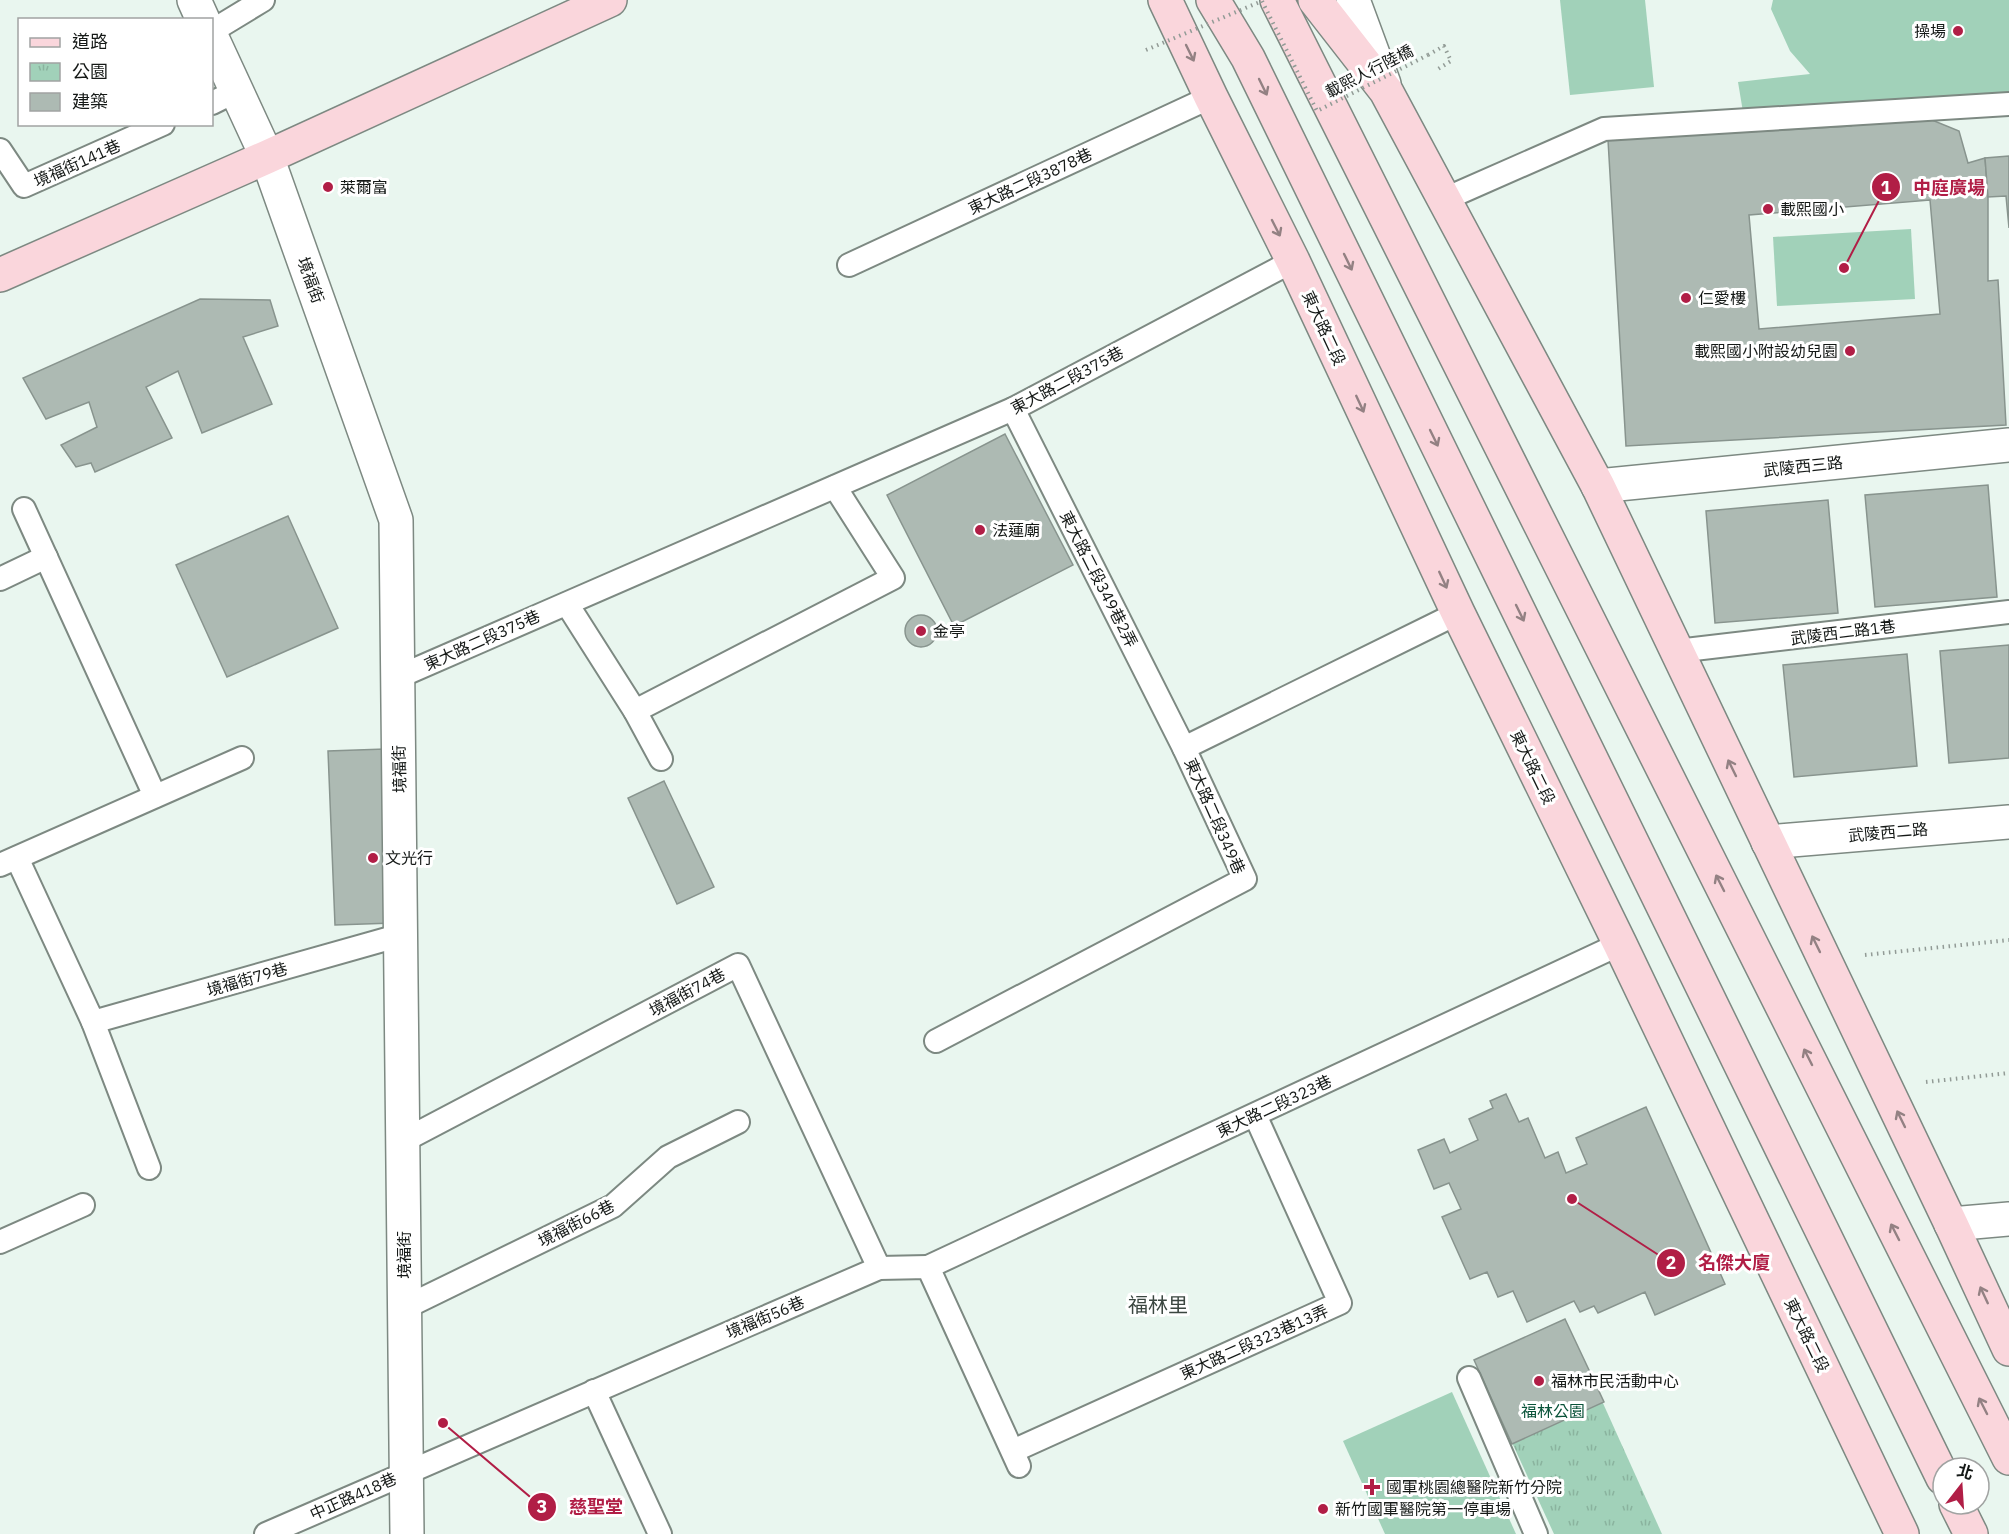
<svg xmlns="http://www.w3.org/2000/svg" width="2009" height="1534" viewBox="0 0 2009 1534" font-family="'IBM Plex Sans','Noto Sans TC',sans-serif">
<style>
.green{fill:#a1d1b9}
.park{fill:url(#park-tufts)}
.building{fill:#adbab3;stroke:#88948e;stroke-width:1.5;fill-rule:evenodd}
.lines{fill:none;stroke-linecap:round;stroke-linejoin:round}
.lane-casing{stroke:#7d8982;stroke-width:26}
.street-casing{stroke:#7d8982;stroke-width:36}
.secondary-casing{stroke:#7d8982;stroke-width:36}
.path{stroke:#929b96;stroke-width:4;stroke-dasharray:1.5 4.5;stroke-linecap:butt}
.lane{stroke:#fff;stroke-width:22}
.street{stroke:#fff;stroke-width:33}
.secondary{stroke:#fad6dc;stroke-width:33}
.path-bridge{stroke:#929b96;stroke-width:4;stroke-dasharray:1.5 4.5;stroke-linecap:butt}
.oneway{stroke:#938183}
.poi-dot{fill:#b11e46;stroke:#fff;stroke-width:2}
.labels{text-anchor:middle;stroke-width:6;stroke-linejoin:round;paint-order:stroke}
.poi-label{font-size:16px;fill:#151917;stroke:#fff;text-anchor:start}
.street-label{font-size:16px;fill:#151917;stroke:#fff}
.park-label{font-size:16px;fill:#095339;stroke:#fff}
.quarter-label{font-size:20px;fill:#3b4640;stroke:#fff}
.leader{fill:none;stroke:#b11e46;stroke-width:2}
.callout-dot{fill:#b11e46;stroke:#fff;stroke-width:2}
.mark-label{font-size:18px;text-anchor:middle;font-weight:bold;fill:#fff}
.callout-label{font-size:18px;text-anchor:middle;font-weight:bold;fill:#b11e46;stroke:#fff;stroke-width:6;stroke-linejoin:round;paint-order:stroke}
</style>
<defs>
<pattern id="park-tufts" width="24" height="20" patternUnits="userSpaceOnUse" patternTransform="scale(1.5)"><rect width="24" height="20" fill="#a1d1b9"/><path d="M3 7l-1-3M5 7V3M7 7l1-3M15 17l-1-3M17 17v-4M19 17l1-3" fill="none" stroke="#8ab39e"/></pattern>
</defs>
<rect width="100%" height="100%" fill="#e9f6ef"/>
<g class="green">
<path d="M 1560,0 L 1645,0 L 1654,87 L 1570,95 Z"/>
<path d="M 1773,0 L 2009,0 L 2009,94 L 1743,112 L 1738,82 L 1810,74 L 1790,51 L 1771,9 Z"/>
<path d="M 1911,229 L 1915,299 L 1777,306 L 1773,237 Z"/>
<path d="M 1452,1392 L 1516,1534 L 1385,1534 L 1343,1441 Z"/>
</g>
<path class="park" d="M 1565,1319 L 1662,1534 L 1554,1534 L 1474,1360 Z"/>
<g class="building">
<path d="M 1861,120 L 1932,120 L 1959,131 L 1968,163 L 1985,158 L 1988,197 L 1988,281 L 1998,280 L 2006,425 L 1626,446 L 1608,140 L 1851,126 ZM 1930,200 L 1940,314 L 1759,329 L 1749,215 Z"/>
<path d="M 2009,156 L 2009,228 L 2006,196 L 1988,197 L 1985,158 Z"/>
<path d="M 200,299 L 270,300 L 278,326 L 243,337 L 272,404 L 202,433 L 178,371 L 146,387 L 172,438 L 95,472 L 91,463 L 76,467 L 61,445 L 97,427 L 89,402 L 46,419 L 23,378 Z"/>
<path d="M 1005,434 L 1073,565 L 954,626 L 887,495 Z"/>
<path d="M 1988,485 L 1997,597 L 1875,607 L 1865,495 Z"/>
<path d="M 1828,500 L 1838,613 L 1715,623 L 1706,511 Z"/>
<path d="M 288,516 L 338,628 L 227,677 L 176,565 Z"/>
<circle cx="921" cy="631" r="16"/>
<path d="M 2009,645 L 2009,758 L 1949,763 L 1940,651 Z"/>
<path d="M 1907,654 L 1917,766 L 1794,777 L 1783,665 Z"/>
<path d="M 385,749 L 393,923 L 335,925 L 328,751 Z"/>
<path d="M 664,781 L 714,887 L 677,904 L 628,798 Z"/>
<path d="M 1506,1094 L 1519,1122 L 1528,1118 L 1545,1158 L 1558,1152 L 1566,1173 L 1587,1164 L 1576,1138 L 1646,1107 L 1725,1284 L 1655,1315 L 1645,1292 L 1598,1313 L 1594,1306 L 1580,1312 L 1574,1301 L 1527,1322 L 1513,1291 L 1498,1297 L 1487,1272 L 1470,1279 L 1442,1217 L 1461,1209 L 1449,1183 L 1434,1189 L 1418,1150 L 1444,1139 L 1450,1153 L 1478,1140 L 1469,1119 L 1493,1108 L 1490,1101 Z"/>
<path d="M 1565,1319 L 1604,1402 L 1512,1444 L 1474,1360 Z"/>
</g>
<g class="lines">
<defs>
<g id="lane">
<path d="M 212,31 L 263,0"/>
<path d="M 212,103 L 236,91"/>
<path d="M 0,150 L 24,186 L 163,124"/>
<path d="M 1445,199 L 1604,129 L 2009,104"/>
<path d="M 849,265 L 1211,97"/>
<path d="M 1013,409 L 1184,748"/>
<path d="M 24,509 L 155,796"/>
<path d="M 0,579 L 46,557"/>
<path d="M 567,604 L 635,711 L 661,759"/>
<path d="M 1677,651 L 2009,612"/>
<path d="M 398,677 L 1013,409 L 1293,261"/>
<path d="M 635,711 L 893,578 L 835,487"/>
<path d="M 17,858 L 93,1022 L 149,1168"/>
<path d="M 0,865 L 242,758"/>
<path d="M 93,1022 L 401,935"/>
<path d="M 936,1041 L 1245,879 L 1184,748 L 1458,613"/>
<path d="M 403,1141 L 738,965 L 879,1268"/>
<path d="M 0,1242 L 83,1205"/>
<path d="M 928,1267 L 1620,944"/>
<path d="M 404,1308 L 613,1206 L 668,1157 L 738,1122"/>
<path d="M 1469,1378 L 1536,1534"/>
<path d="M 594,1391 L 660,1534"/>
<path d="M 1013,1451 L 1340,1303 L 1255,1115"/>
<path d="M 266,1534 L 879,1268 L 928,1267 L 1019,1466"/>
</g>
<g id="street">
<path d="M 194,0 L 203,20"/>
<path d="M 1353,0 L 1384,84"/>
<path d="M 212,38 L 267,157 L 396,520 L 407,1534"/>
<path d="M 1598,486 L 2009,445"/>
<path d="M 1768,842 L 2009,822"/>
<path d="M 1951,1224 L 2009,1219"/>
</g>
<g id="secondary">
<path d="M 1165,0 L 1211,97 L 1293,261 L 1458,613 L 1620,944 L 1902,1534"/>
<path d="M 1213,0 L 1248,58 L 1943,1478"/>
<path d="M 1277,0 L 2009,1458"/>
<path d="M 1315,0 L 1386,91 L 1598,486 L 1951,1224 L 2009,1349"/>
<path d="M 0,275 L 267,157 L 610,0"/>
<path d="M 1956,1504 L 1971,1534"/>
</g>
</defs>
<use href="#lane" class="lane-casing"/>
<use href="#street" class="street-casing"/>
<use href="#secondary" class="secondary-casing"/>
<g class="path">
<path d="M 1428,55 L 1444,46 L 1451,61 L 1438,69"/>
<path d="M 1865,955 L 2009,940"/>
<path d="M 1926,1082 L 2009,1073"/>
</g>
<use href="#lane" class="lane"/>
<use href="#street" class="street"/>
<use href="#secondary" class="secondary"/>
<path class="path-bridge" d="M 1146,50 L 1262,1 L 1317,111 L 1428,55"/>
</g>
<defs><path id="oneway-shaft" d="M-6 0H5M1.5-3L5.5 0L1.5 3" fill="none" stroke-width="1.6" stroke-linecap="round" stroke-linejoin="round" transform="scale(1.5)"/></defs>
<g class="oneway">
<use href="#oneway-shaft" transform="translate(1190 53) rotate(64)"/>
<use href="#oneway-shaft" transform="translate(1263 87) rotate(64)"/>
<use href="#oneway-shaft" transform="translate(1276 228) rotate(63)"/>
<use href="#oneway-shaft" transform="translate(1348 262) rotate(64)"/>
<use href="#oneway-shaft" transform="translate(1360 404) rotate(65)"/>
<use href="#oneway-shaft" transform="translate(1434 438) rotate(64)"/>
<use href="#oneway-shaft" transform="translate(1443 580) rotate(65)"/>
<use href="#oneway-shaft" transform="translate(1520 613) rotate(64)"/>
<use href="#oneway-shaft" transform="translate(1732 768) rotate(-116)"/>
<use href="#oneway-shaft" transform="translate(1720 883) rotate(-117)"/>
<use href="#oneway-shaft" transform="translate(1816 944) rotate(-116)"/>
<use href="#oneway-shaft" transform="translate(1808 1057) rotate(-117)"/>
<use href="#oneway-shaft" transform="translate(1901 1119) rotate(-116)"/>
<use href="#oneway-shaft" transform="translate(1895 1232) rotate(-117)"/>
<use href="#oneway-shaft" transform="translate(1984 1295) rotate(-115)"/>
<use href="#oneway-shaft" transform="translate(1983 1406) rotate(-117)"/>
</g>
<g class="poi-dot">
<circle cx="1958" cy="31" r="6"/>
<circle cx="328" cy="187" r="6"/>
<circle cx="1768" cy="209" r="6"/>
<circle cx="1686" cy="298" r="6"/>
<circle cx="1850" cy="351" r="6"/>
<circle cx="980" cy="530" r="6"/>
<circle cx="921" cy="631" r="6"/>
<circle cx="373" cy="858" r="6"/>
<circle cx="1539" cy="1381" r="6"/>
<path d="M1369 1478h6v6h6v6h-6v6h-6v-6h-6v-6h6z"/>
<circle cx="1323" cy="1509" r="6"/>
</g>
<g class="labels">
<g class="poi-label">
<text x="1946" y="37" text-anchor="end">操場</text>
<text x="340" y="193">萊爾富</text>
<text x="1780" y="215">載熙國小</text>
<text x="1698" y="304">仁愛樓</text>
<text x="1838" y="357" text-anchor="end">載熙國小附設幼兒園</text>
<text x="992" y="536">法蓮廟</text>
<text x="933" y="637">金亭</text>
<text x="385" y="864">文光行</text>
<text x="1551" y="1387">福林市民活動中心</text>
<text x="1386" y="1493">國軍桃園總醫院新竹分院</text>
<text x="1335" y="1515">新竹國軍醫院第一停車場</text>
</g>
<g class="street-label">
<text transform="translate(1369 71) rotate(-27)" y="6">載熙人行陸橋</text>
<text transform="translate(77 163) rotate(-24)" y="6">境福街141巷</text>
<text transform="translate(1030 181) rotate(-25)" y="6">東大路二段3878巷</text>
<text transform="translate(311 280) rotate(70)" y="6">境福街</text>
<text transform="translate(1324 328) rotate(65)" y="6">東大路二段</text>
<text transform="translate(1067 380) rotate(-28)" y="6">東大路二段375巷</text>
<text transform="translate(1803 466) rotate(-6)" y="6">武陵西三路</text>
<text transform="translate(1099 579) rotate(63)" y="6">東大路二段349巷2弄</text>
<text transform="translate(1843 632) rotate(-7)" y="6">武陵西二路1巷</text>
<text transform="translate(482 640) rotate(-24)" y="6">東大路二段375巷</text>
<text transform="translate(1533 767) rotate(64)" y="6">東大路二段</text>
<text transform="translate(399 769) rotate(-91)" y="6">境福街</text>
<text transform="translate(1215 816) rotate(66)" y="6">東大路二段349巷</text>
<text transform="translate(1888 832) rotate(-5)" y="6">武陵西二路</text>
<text transform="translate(247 979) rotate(-16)" y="6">境福街79巷</text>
<text transform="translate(687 992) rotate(-28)" y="6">境福街74巷</text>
<text transform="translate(1274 1106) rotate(-25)" y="6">東大路二段323巷</text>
<text transform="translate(576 1223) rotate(-27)" y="6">境福街66巷</text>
<text transform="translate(404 1255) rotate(-90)" y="6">境福街</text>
<text transform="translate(765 1317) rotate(-23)" y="6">境福街56巷</text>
<text transform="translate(1807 1335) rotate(64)" y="6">東大路二段</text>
<text transform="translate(1254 1342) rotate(-24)" y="6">東大路二段323巷13弄</text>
<text transform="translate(353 1496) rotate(-24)" y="6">中正路418巷</text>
</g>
<g class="park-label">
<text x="1553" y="1417">福林公園</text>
</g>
<g class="quarter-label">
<text x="1158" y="1312">福林里</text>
</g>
</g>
<path class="leader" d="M1844 268L1886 187M1572 1199L1671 1263M443 1423L542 1507"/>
<g class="callout-dot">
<circle cx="1844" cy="268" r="6"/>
<circle cx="1572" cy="1199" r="6"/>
<circle cx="443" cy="1423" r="6"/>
<circle cx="1886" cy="187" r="15"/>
<circle cx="1671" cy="1263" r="15"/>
<circle cx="542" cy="1507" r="15"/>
</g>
<g class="mark-label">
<text x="1886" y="194">1</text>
<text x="1671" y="1269">2</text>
<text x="542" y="1513">3</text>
</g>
<g class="callout-label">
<text x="1949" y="194">中庭廣場</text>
<text x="1734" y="1269">名傑大廈</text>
<text x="596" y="1513">慈聖堂</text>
</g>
<rect x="18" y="18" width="195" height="108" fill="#ffffff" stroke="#a1a3a2" stroke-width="1.5"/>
<rect x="30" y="38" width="30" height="9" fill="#fad6dc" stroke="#a1a3a2" stroke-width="1.5"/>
<text x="72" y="48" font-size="18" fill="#151917">道路</text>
<rect x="30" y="63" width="30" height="18" fill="url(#park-tufts)" stroke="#a1a3a2" stroke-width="1.5"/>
<text x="72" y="78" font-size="18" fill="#151917">公園</text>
<rect x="30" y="93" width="30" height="18" fill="#adbab3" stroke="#a1a3a2" stroke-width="1.5"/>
<text x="72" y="108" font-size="18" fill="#151917">建築</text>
<g transform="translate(1961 1486) rotate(17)"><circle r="28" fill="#ffffff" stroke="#a1a3a2" stroke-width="1.5"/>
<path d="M0-4.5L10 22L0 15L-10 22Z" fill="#b11e46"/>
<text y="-9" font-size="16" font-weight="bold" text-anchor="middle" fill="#151917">北</text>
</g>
</svg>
